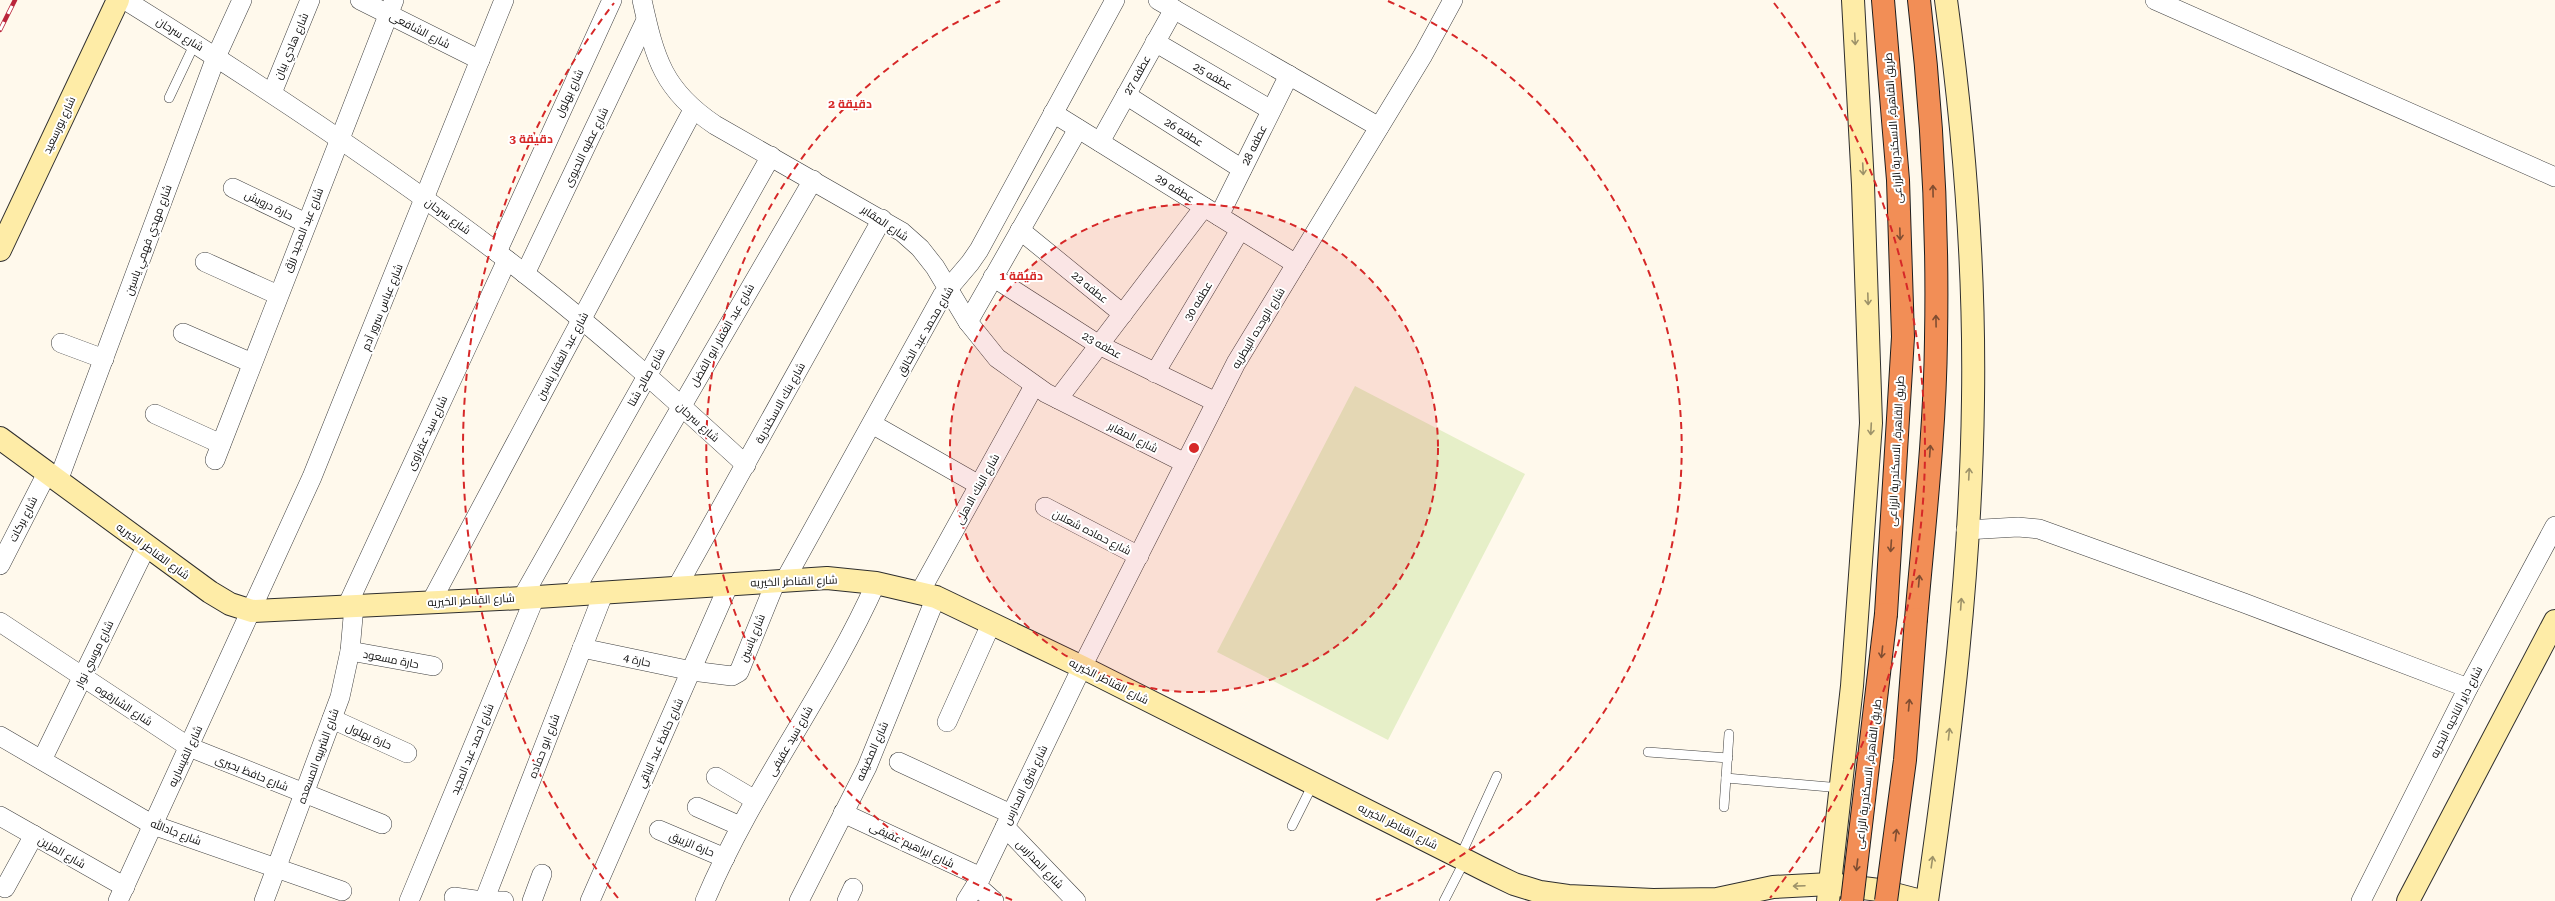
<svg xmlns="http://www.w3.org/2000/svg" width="2555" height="901" viewBox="0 0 2555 901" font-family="'Roboto Serif',Cairo,serif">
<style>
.pitch{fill:#e6efc8}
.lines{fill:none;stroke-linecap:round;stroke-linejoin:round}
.lane-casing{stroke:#3f3f3f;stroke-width:10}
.street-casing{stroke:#3f3f3f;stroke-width:20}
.secondary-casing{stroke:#2e2e2e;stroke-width:24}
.highway-casing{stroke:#1d1d1d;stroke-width:24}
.lane{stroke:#fff;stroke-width:9}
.street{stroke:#fff;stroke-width:19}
.secondary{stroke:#feeca7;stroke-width:22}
.highway{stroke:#f28e56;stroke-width:22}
.rail-casing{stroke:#ba263b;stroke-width:4.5}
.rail{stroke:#fff;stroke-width:3;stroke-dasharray:9;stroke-linecap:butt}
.highway-bridge-casing{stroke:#1d1d1d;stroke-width:24;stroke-linecap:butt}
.highway-bridge{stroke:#f28e56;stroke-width:22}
.oneway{stroke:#9d9269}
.oneway2{stroke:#7f4d31}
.ring{fill:none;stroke:#d62828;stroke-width:2;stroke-dasharray:7 5}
.labels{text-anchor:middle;stroke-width:4;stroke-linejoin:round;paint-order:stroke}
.street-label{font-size:11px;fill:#0c0c0c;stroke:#fff}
.centre{fill:#d62828;stroke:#fff;stroke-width:2}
.ring-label{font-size:12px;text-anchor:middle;font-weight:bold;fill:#d62828;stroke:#fff;stroke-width:4;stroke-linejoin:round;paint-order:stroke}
</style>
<rect width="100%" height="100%" fill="#fff9ec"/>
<path class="pitch" d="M 1355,386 L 1525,474 L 1388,740 L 1217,652 Z"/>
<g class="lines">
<defs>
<g id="lane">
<path d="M 169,98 L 195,43"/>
<path d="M 1648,752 L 1728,758"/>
<path d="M 1726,778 L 1841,788"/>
<path d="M 1724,807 L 1729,734"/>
<path d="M 1292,826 L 1313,784"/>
<path d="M 1460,857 L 1497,776"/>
<path d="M 1444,901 L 1465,860"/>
</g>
<g id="street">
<path d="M 125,0 C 262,85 397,174 524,273 C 601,333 674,399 746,465"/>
<path d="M 360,0 L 480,60"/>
<path d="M 642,0 C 655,59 663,90 715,125 L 902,232 L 920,248 L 935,267 L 968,322 L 997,358 L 1046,393 L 1185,463"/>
<path d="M 1158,0 L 1379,127"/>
<path d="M 2155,0 L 2555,177"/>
<path d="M 1155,42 L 1271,110"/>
<path d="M 272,93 L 310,0"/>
<path d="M 1126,95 L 1242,169"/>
<path d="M 1053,113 L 1296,264"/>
<path d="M 1100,142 L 1174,9"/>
<path d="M 233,188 L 306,223"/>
<path d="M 1219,216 L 1289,75"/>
<path d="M 1020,230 L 1123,314"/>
<path d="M 497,252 L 612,0"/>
<path d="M 205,262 L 278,295"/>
<path d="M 525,274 L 646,20"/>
<path d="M 993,277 L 1099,345 L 1216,402"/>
<path d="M 968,322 L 1078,129"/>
<path d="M 183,333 L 252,363"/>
<path d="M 61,343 L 104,359"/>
<path d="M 1155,373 L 1240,230"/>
<path d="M 1058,399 L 1204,207"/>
<path d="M 155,414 L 221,444"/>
<path d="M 872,424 L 979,485"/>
<path d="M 215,460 L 394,0"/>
<path d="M 58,481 L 216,57 L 242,0"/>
<path d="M 1045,507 L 1139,556"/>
<path d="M 1966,530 L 2018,527 L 2039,529 L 2244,603 L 2468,688"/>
<path d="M 0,565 L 47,473"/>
<path d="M 785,580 L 942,296 L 970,263 L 979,250 L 1115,0"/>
<path d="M 677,587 L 882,219"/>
<path d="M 920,592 L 1034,386"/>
<path d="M 572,595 L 813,180"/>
<path d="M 522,598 L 771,156"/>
<path d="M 431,602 L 693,110"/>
<path d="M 347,606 L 507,260"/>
<path d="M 0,622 L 189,747 L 382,824"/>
<path d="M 582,648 L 692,671 L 732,676 L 739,672 L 776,581"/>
<path d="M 350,651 L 433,666"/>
<path d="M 332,719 L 407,753"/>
<path d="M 947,722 L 991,624"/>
<path d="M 0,736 L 153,825 L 342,891"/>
<path d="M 42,760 L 146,547"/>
<path d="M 899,762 L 1011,814"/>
<path d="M 716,777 L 755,800"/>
<path d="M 697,807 L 740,826"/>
<path d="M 843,813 L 981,877"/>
<path d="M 0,816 L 125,887"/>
<path d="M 1005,827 L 1076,901"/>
<path d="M 659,830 L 725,858"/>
<path d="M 976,885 L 994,901"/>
<path d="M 5,888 L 34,835"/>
<path d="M 454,897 L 482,901"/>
<path d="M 118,901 L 312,477 L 504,0"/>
<path d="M 264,901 L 340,697 L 350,651 L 354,606"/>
<path d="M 409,901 L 535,597"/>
<path d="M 484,901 L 604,592"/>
<path d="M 490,901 L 504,901"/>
<path d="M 532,901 L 542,874"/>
<path d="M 590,901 L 729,584"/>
<path d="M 705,901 C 752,789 827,693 876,583"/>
<path d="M 799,901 L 867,767 L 936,597"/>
<path d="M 847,901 L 853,888"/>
<path d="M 966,901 L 981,877 L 1082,667 L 1236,363 L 1423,55 L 1453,0"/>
<path d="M 2361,901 L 2468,688 L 2555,526"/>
</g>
<g id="secondary">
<path d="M 0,250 L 118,0"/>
<path d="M 0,438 L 210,592 L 230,604 L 252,611 L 522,598 L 827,578 L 876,583 L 936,597 L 1082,667 L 1489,872 L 1514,884 L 1540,892 L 1568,896 L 1653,900 L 1717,899 L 1773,887 L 1830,884 L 1879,890 L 1921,901"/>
<path d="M 1828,901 L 1852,686 L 1871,423 L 1863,185 L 1853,0"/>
<path d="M 1927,901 C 1951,735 1971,567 1973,399 C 1975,266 1964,132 1946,0"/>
<path d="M 2408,901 L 2555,621"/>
</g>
<g id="highway">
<path d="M 1883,0 L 1898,180 L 1903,337 L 1886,614"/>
<path d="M 1916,619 C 1924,526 1935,433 1936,339 C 1938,229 1932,110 1919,0"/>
</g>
</defs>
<use href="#lane" class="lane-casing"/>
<use href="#street" class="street-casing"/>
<use href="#secondary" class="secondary-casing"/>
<use href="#highway" class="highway-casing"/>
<use href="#lane" class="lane"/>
<use href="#street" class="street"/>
<use href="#secondary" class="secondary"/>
<use href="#highway" class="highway"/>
<defs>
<path id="rail" d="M 0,30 L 15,0"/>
</defs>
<use href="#rail" class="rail-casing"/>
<use href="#rail" class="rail"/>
<defs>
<g id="highway-bridge">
<path d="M 1852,901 L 1886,614"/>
<path d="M 1886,901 L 1905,760 L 1916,619"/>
</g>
</defs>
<use href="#highway-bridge" class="highway-bridge-casing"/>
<use href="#highway-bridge" class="highway-bridge"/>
</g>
<defs><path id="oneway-shaft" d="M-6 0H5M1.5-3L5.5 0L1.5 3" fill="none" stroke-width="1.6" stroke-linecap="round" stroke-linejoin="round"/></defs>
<g class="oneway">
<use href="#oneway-shaft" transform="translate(1855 39) rotate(87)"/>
<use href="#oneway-shaft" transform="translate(1863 169) rotate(87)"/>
<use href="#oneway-shaft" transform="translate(1868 299) rotate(88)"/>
<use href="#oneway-shaft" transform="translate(1871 429) rotate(93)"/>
<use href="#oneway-shaft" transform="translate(1969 474) rotate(-87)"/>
<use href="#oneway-shaft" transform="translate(1961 604) rotate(-86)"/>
<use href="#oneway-shaft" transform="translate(1949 734) rotate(-84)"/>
<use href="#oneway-shaft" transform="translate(1932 862) rotate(-82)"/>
<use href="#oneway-shaft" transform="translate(1799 886) rotate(178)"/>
</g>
<g class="oneway2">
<use href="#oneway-shaft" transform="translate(1933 191) rotate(-91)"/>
<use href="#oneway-shaft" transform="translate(1900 234) rotate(88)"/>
<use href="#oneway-shaft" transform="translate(1936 321) rotate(-91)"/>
<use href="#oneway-shaft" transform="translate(1930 451) rotate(-86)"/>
<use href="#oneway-shaft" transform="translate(1891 546) rotate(94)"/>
<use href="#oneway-shaft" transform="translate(1919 581) rotate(-85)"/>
<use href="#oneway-shaft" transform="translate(1882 652) rotate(96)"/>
<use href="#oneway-shaft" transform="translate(1909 705) rotate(-85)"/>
<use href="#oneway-shaft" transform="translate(1896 835) rotate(-83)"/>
<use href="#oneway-shaft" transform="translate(1857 865) rotate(97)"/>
</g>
<circle cx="1194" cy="448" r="244" fill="#d62828" fill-opacity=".12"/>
<g class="ring">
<circle cx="1194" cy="448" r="244"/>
<path d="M1012 900A487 487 0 0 1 1000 1M1388 1A487 487 0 0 1 1376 900"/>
<path d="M618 898A731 731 0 0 1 614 3M1774 3A731 731 0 0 1 1770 898"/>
</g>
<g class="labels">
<g class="street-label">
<text transform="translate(420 30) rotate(27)" y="4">شارع الشافعى</text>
<text transform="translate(180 34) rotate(32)" y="4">شارع سرحان</text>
<text transform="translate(291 46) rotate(-67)" y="4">شارع هادي بيان</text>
<text transform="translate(1137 75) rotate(-61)" y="4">عطفه 27</text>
<text transform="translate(1213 76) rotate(30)" y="4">عطفه 25</text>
<text transform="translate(569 93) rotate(-65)" y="4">شارع بهلول</text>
<text transform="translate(59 125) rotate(-65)" y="4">شارع بورسعيد</text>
<text transform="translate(1893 128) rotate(-94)" y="4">طريق القاهرة, الاسكندرية الزراعى</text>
<text transform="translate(1184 132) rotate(32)" y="4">عطفه 26</text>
<text transform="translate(1254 145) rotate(-64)" y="4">عطفه 28</text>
<text transform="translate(586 147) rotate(-64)" y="4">شارع عطيه اللحيوى</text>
<text transform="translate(1175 188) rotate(32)" y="4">عطفه 29</text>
<text transform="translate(269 205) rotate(26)" y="4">حارة درويش</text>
<text transform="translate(448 216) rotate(36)" y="4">شارع سرحان</text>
<text transform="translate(885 223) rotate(34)" y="4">شارع المقابر</text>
<text transform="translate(303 230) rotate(-68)" y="4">شارع عبد المجيد رزق</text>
<text transform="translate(148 240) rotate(-70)" y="4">شارع مهدي فهمي ياسين</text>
<text transform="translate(1090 287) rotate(39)" y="4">عطفه 22</text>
<text transform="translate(1198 301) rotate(-59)" y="4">عطفه 30</text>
<text transform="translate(382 307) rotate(-68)" y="4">شارع عباس سرور آدم</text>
<text transform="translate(1258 328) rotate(-59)" y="4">شارع الوحده البيطريه</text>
<text transform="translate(925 331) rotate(-60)" y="4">شارع محمد عبد الخالق</text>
<text transform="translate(722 335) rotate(-60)" y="4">شارع عبد الغفار ابو الفضل</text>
<text transform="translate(1102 345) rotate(29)" y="4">عطفه 23</text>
<text transform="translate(562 356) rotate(-62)" y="4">شارع عبد الغفار ياسين</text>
<text transform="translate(646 377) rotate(-61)" y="4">شارع صالح شتا</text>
<text transform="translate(780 403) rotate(-61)" y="4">شارع بنك الاسكندرية</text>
<text transform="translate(698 422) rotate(42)" y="4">شارع سرحان</text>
<text transform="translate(427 433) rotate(-65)" y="4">شارع سيد عقراوى</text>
<text transform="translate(1133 437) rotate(27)" y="4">شارع المقابر</text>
<text transform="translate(1896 451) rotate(-87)" y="4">طريق القاهرة, الاسكندرية الزراعى</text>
<text transform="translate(977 489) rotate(-61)" y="4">شارع البنك الاهلى</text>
<text transform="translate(23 519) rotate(-63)" y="4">شارع بركات</text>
<text transform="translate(1092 532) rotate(27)" y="4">شارع حماده شعلان</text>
<text transform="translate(153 551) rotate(36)" y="4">شارع القناطر الخيريه</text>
<text transform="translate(794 581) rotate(-2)" y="4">شارع القناطر الخيريه</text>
<text transform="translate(471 600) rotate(-3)" y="4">شارع القناطر الخيريه</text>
<text transform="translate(752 638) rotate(-68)" y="4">شارع ياسين</text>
<text transform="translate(94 654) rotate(-64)" y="4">شارع موسي نوار</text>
<text transform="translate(391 659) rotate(11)" y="4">حارة مسعود</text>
<text transform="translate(637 660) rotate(12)" y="4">حارة 4</text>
<text transform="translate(1109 681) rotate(27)" y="4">شارع القناطر الخيريه</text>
<text transform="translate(124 705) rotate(33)" y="4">شارع الشارقوه</text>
<text transform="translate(2456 712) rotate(-63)" y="4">شارع داير الناحيه البحريه</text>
<text transform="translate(369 736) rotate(24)" y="4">حارة بهلول</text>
<text transform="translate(790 741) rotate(-60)" y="4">شارع سيد عفيفى</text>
<text transform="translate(660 743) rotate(-66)" y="4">شارع حافظ عبد الباقي</text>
<text transform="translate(544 746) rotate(-69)" y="4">شارع ابو حماده</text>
<text transform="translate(472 749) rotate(-68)" y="4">شارع احمد عبد المجيد</text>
<text transform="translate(872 751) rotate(-66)" y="4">شارع المضيفه</text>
<text transform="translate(185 756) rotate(-65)" y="4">شارع القيساريه</text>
<text transform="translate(318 756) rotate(-70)" y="4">شارع الشربيه المسعده</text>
<text transform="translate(252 773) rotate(22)" y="4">شارع حافظ بحيرى</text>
<text transform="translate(1868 774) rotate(-83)" y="4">طريق القاهرة, الاسكندرية الزراعى</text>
<text transform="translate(1025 785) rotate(-64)" y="4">شارع شرق المدارس</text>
<text transform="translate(1398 826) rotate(27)" y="4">شارع القناطر الخيريه</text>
<text transform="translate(176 832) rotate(21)" y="4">شارع جادالله</text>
<text transform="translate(692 844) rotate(23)" y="4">حارة الزيبق</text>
<text transform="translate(912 845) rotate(25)" y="4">شارع ابراهيم عفيفى</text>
<text transform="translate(62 852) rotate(30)" y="4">شارع المزين</text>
<text transform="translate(1040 864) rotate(46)" y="4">شارع المدارس</text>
</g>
</g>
<circle cx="1194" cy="448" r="6" class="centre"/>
<g class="ring-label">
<text x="850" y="108">2 دقيقة</text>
<text x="531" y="143">3 دقيقة</text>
<text x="1021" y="280">1 دقيقة</text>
</g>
</svg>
